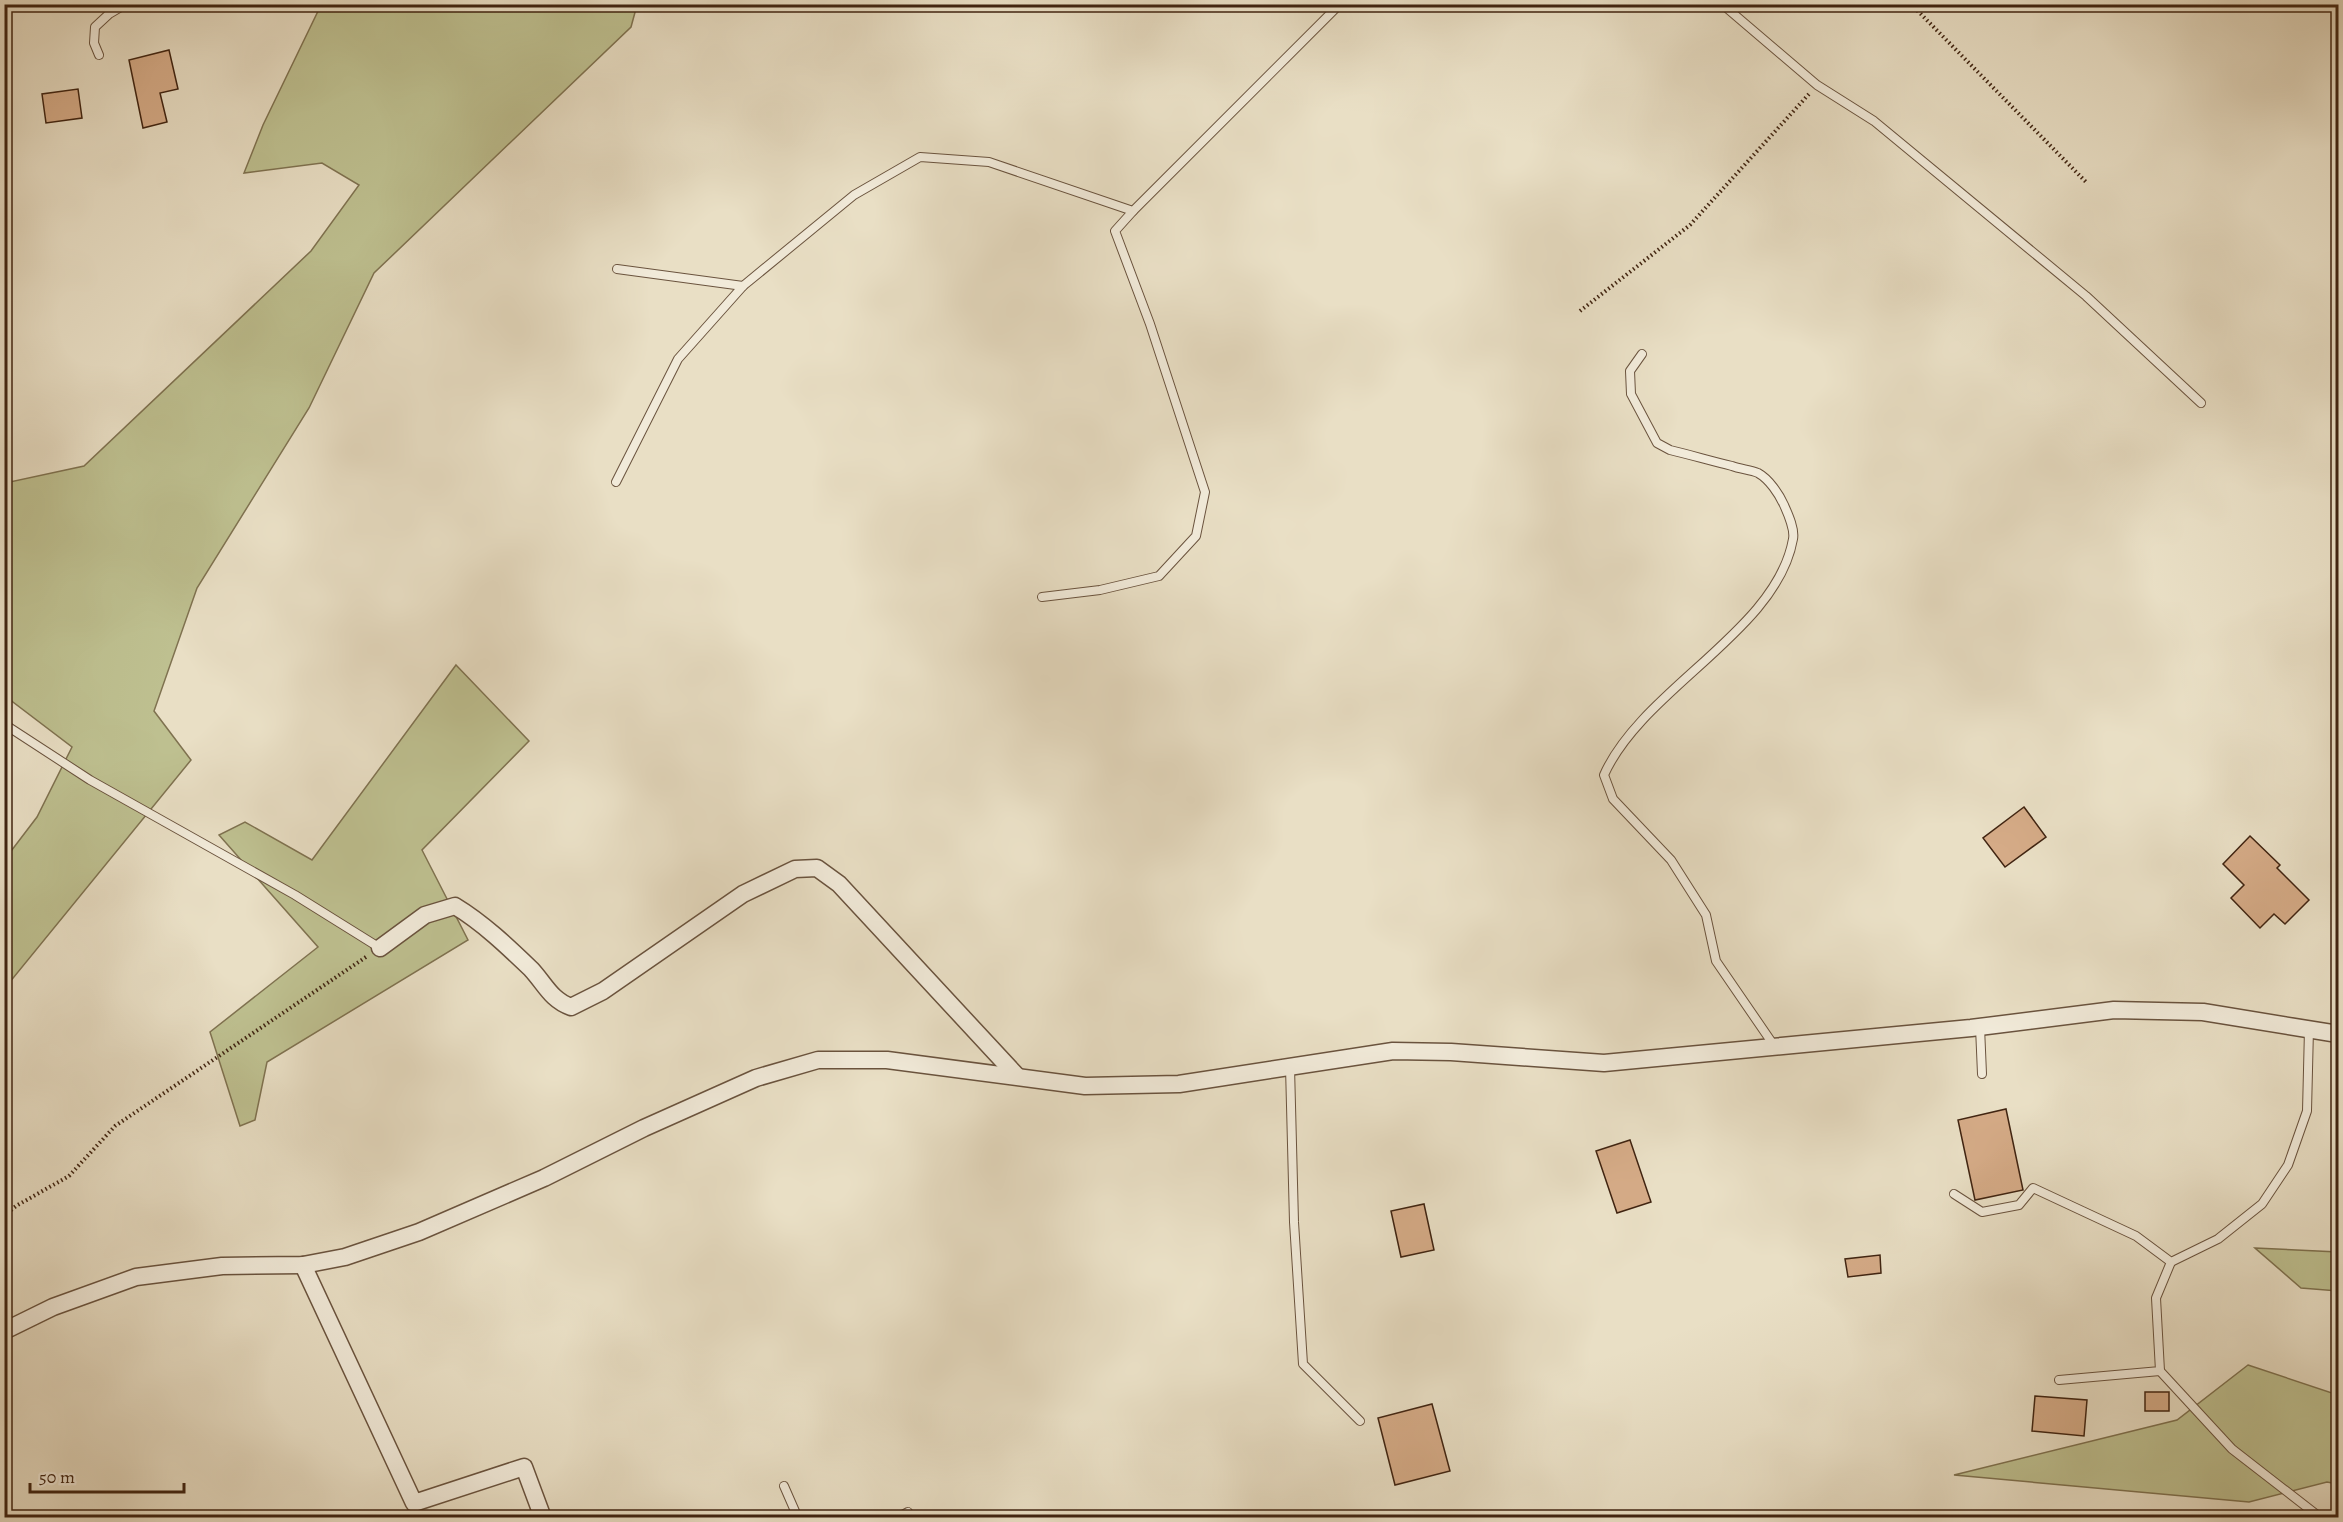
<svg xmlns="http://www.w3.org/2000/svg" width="2343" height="1522" viewBox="0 0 2343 1522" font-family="Alegreya,serif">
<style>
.green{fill:#bec090;stroke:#7f7250;stroke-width:1.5}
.building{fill:#d5ab87;stroke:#402411;stroke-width:1.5}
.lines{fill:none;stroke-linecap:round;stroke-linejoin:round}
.service-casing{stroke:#6a533e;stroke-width:10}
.minor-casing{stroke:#6a533e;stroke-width:19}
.path{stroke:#402411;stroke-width:4;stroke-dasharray:1.5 3;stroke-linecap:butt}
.service{stroke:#f1ead9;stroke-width:8}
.minor{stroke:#f1ead9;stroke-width:16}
</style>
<rect width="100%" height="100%" fill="#e9dfc5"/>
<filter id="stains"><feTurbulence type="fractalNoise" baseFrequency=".00333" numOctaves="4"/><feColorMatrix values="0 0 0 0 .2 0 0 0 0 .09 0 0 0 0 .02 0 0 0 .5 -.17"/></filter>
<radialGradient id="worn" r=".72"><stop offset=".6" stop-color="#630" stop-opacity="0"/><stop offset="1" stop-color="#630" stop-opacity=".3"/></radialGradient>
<g class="green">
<path d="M 321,5 L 637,5 L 631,27 L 374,273 L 309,408 L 197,588 L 154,711 L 191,760 L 5,988 L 5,859 L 37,817 L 72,747 L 9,699 L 5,692 L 5,483 L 84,466 L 311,251 L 359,185 L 322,163 L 244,173 L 263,125 Z"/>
<path d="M 456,665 L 529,741 L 422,850 L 468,940 L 267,1062 L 255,1120 L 240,1126 L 210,1032 L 318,947 L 219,835 L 245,822 L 312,860 Z"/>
<path d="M 2255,1248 L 2338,1252 L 2338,1291 L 2301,1288 Z"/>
<path d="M 2248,1365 L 2338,1395 L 2338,1484 L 2327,1482 L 2249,1502 L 1954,1475 L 2177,1420 Z"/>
</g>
<g class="building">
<path d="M 169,50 L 178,89 L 160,93 L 167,122 L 143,128 L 129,60 Z"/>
<path d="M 78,89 L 82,118 L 46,123 L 42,94 Z"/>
<path d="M 2024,807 L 2046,837 L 2005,867 L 1983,838 Z"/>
<path d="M 2250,836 L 2280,865 L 2277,868 L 2309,900 L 2285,924 L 2274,914 L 2260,928 L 2231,898 L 2244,885 L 2223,864 Z"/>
<path d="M 2006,1109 L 2023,1190 L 1975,1200 L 1958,1120 Z"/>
<path d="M 1630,1140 L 1651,1202 L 1617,1213 L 1596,1151 Z"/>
<path d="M 1424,1204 L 1434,1250 L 1401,1257 L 1391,1211 Z"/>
<path d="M 1880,1255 L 1881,1273 L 1848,1277 L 1845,1259 Z"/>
<rect x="2145" y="1392" width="24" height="19"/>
<path d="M 2035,1396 L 2087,1400 L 2084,1436 L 2032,1431 Z"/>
<path d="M 1432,1404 L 1450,1471 L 1395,1485 L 1378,1418 Z"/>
</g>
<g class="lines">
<defs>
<g id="service">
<path d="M 1722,4 L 1817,85 L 1874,121 L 2086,296 L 2201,403"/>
<path d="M 99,55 L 94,43 L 95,27 L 109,14 L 126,4"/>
<path d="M 617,269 L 743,286"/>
<path d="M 1642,354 L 1630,371 L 1631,394 L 1657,443 L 1670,450 C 1691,455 1711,461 1732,466 C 1740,469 1751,470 1758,473 C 1769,479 1779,494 1784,505 C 1788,514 1795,529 1793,539 C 1777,631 1642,689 1604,775 L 1613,799 L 1671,860 L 1706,915 L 1716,961 L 1775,1047"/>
<path d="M 616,482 L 678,359 L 743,286 L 854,195 L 920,157 L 989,162 L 1133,211 L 1340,4"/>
<path d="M 1042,597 L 1100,590 L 1159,576 L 1196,536 L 1205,492 L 1150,324 L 1115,231 L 1133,211"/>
<path d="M 4,724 L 90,780 L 295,895 L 380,948"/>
<path d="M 1980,1027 L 1982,1074"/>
<path d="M 1290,1067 L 1294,1222 L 1303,1364 L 1360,1421"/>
<path d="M 1954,1194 L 1982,1212 L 2019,1205 L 2033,1188 L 2136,1236 L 2171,1262 L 2218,1239 L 2262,1204 L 2288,1165 L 2307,1111 L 2309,1029"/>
<path d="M 4,1272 L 7,1270"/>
<path d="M 2160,1371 L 2232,1449 L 2317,1515"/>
<path d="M 2059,1380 L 2160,1371 L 2156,1298 L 2171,1262"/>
<path d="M 784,1486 L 798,1518"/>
<path d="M 897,1518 L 908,1512"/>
</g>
<g id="minor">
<path d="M 380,948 L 425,915 L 455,906 C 483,923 507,946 531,969 C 545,984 551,1000 571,1007 L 603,991 L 743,894 L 795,869 L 817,868 L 839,884 L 1017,1076"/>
<path d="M 303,1265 L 414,1503 L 524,1467 L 543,1518"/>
<path d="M 4,1331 L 53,1307 L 136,1277 L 222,1266 L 303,1265 L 345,1257 L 419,1232 L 544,1178 L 644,1128 L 756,1078 L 818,1060 L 887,1060 L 1085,1086 L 1179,1084 L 1393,1051 L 1451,1052 L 1604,1063 L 1971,1028 L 2114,1010 L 2203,1012 L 2338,1034"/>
</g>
</defs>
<use href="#service" class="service-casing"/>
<use href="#minor" class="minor-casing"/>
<g class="path">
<path d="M 1911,4 L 2087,183"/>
<path d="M 1580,311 L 1690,225 L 1809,94"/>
<path d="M 4,1216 L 16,1206 L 69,1176 L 115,1126 L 366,957"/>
</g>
<use href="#service" class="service"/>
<use href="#minor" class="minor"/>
</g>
<rect width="2343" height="1522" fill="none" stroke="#e9dfc5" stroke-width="24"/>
<rect x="6" y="6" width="2331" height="1510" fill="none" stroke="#402411" stroke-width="3"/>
<rect x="12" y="12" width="2319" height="1498" fill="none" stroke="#402411" stroke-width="1.5"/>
<path d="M30 1483v9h154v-9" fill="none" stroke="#402411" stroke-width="3"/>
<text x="39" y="1483" font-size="18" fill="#402411" stroke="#f1ead9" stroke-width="4.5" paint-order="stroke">50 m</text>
<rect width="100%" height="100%" filter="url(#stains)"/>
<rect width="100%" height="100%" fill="url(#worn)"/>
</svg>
